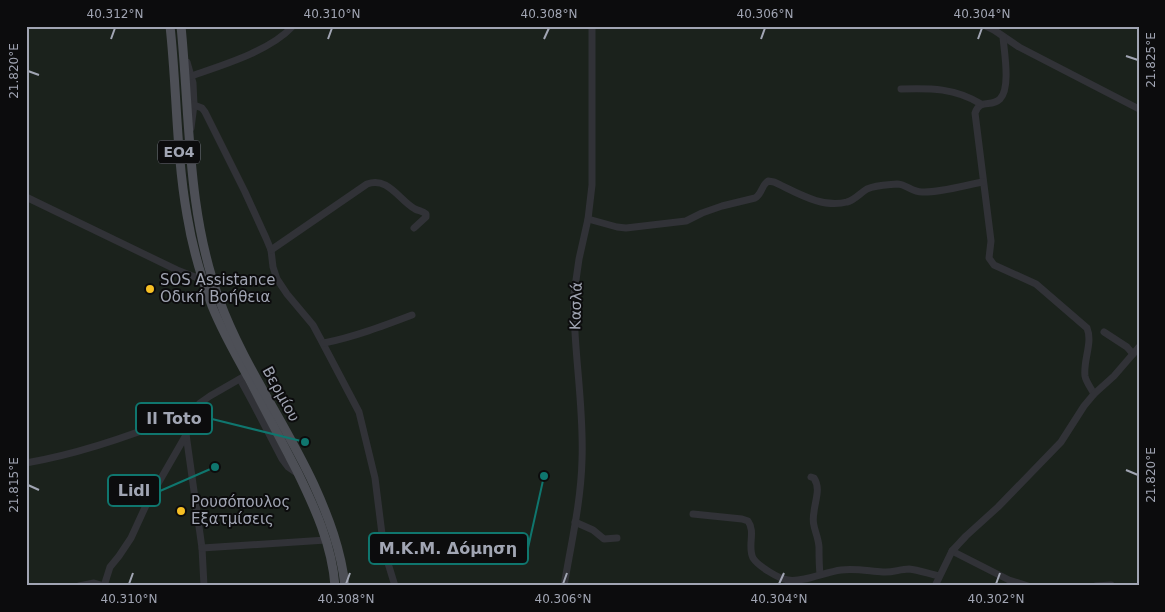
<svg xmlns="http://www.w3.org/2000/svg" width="1165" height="612" viewBox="0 0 1165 612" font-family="'DejaVu Sans',sans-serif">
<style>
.green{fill:#1b221c}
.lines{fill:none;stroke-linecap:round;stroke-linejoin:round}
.minor{stroke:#313237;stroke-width:7}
.major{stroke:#4d4f56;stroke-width:9}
.ticks{fill:none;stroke:#a1a5b3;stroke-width:2}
.poi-dot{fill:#f7c024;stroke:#0c0c0d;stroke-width:2}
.labels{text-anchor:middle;stroke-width:4;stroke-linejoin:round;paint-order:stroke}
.shield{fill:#0c0c0d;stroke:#747781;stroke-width:1}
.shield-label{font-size:14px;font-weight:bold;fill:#a1a5b3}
.poi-label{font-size:15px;fill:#a1a5b3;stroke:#0c0c0d;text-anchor:start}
.street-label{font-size:15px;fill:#a1a5b3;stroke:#0c0c0d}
.leader{fill:none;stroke:#0f766e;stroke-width:2}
.callout-dot{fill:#0f766e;stroke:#0c0c0d;stroke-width:2}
.callout{fill:#0c0c0d;stroke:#0f766e;stroke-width:2}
.callout-label{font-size:16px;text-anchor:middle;font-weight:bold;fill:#a1a5b3}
.neatline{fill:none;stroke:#a1a5b3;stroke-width:2}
.ticks-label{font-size:12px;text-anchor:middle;fill:#a1a5b3}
</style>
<rect width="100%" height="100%" fill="#111012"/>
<rect class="green" x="26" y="26" width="1113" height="560"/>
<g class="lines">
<g class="minor">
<path d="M 986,26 L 994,30 L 1019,47 L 1139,109"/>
<path d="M 1003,37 C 1004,51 1011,88 1000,99 C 991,108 980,98 975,113 L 991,241 L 989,258 L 994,265 L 1036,284 L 1087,328 C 1093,343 1083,360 1085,376 C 1086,382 1091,388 1094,394"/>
<path d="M 187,62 L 193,83 L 194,105 L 191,128"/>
<path d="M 191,76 C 223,65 270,51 293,26"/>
<path d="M 901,89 C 931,88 955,88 981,104"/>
<path d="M 194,105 L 202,108 L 205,112 L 245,192 L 266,238 L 271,250 L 273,267 L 277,279 L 287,294 L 313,325 L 320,338 L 359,412 L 375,478 L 384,550 L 395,586"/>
<path d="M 26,197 L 177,270 L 195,277 L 201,276"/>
<path d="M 588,219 L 617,227 L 626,228 L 686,221 L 702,213 L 722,206 L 755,198 C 762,194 761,186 768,181 L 774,182 C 796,192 822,209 847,202 C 855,200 860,193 867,189 C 876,185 887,185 897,184 C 906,184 912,192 922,192 C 939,193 966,185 983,182"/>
<path d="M 271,250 L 367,184 C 388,176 399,200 415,209 C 419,211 423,211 426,214 L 426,217 L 414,228"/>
<path d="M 1104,332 L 1127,347 L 1133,354"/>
<path d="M 324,343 C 354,337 383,326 412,315"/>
<path d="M 240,379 L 253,403 L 282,459 L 288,467 L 298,474"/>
<path d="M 193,412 L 186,434 L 202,548 L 204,586"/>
<path d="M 26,463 C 78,454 128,437 177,417 L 193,412 L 200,403 L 210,396 L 250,373"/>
<path d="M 811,477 L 814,478 C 821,489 815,500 814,512 C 811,527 818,533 819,547 C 819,556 819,565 820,574"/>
<path d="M 693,514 L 742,519 L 748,521 C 756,532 747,546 753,558 C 758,566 779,579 788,580 C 802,583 825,572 841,570 C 855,568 868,571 883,572 C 892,573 900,569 909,569 C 919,570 929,574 939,576"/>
<path d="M 575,522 L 593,530 L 604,539 L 617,538"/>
<path d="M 202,548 L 326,540"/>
<path d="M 952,551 L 1009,580 L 1028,586"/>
<path d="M 79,586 L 94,583 L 104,586"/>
<path d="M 104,586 L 110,567 L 119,556 L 131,538 L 148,501 L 186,435"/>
<path d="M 564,586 C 571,544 581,502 582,460 C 584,410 575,360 574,310 L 574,294 L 579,259 L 588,219 L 592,185 L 592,26"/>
<path d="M 935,586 L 952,551 L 966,536 L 998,507 L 1061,442 L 1084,406 L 1094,394 L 1114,376 L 1139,347"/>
<path d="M 1096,586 L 1111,585"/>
</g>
<g class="major">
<path d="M 170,26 C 177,89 176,153 187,215 C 192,246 201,277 212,306 C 222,331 235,354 248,377 C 265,409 281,440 297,471 C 315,508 332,545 335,586"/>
<path d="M 181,26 C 190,118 187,212 219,299 C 243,365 285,422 314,485 C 329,518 341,550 345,586"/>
</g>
</g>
<path class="ticks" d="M 111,39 L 115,28M 328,39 L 332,28M 544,39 L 549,28M 761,39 L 765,28M 978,39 L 982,28M 1126,56 L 1138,60M 28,71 L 39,75M 1126,470 L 1138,475M 28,485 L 39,490M 129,584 L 133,573M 346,584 L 350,573M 563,584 L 567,573M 779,584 L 784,573M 996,584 L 1000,573"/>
<g class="poi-dot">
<circle cx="150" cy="289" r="5"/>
<circle cx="181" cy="511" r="5"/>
</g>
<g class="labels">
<rect class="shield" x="158" y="140.5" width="42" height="23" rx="4"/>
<g class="shield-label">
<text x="179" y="157">ΕΟ4</text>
</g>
<g class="poi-label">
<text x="160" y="285">SOS Assistance<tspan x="160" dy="17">Οδική Βοήθεια</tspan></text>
<text x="191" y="507">Ρουσόπουλος<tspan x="191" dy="17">Εξατμίσεις</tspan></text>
</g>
<g class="street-label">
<text transform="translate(576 306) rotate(-88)" y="5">Κασλά</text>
<text transform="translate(281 394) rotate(61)" y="5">Βερμίου</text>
</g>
</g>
<path class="leader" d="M305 442L212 419M215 467L160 491M544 476L528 548"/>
<g class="callout-dot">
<circle cx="305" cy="442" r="5"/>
<circle cx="215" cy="467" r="5"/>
<circle cx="544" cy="476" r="5"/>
</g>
<g class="callout">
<rect x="136" y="403" width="76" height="31" rx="5"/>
<rect x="108" y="475" width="52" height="31" rx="5"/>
<rect x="369" y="533" width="159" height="31" rx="5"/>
</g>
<g class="callout-label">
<text x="174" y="424">Il Toto</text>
<text x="134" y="496">Lidl</text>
<text x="448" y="554">Μ.Κ.Μ. Δόμηση</text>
</g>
<rect width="1165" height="612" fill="none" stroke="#0c0c0d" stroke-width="55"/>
<rect x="28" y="28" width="1110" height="556" class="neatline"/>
<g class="ticks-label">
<text x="115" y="18">40.312°N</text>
<text x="332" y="18">40.310°N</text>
<text x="549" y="18">40.308°N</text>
<text x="765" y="18">40.306°N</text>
<text x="982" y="18">40.304°N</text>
<text transform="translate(1151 60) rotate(-90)" y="4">21.825°E</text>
<text transform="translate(14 71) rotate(-90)" y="4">21.820°E</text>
<text transform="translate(1151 475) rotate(-90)" y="4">21.820°E</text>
<text transform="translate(14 485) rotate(-90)" y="4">21.815°E</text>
<text x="129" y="603">40.310°N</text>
<text x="346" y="603">40.308°N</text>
<text x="563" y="603">40.306°N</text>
<text x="779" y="603">40.304°N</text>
<text x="996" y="603">40.302°N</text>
</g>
</svg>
